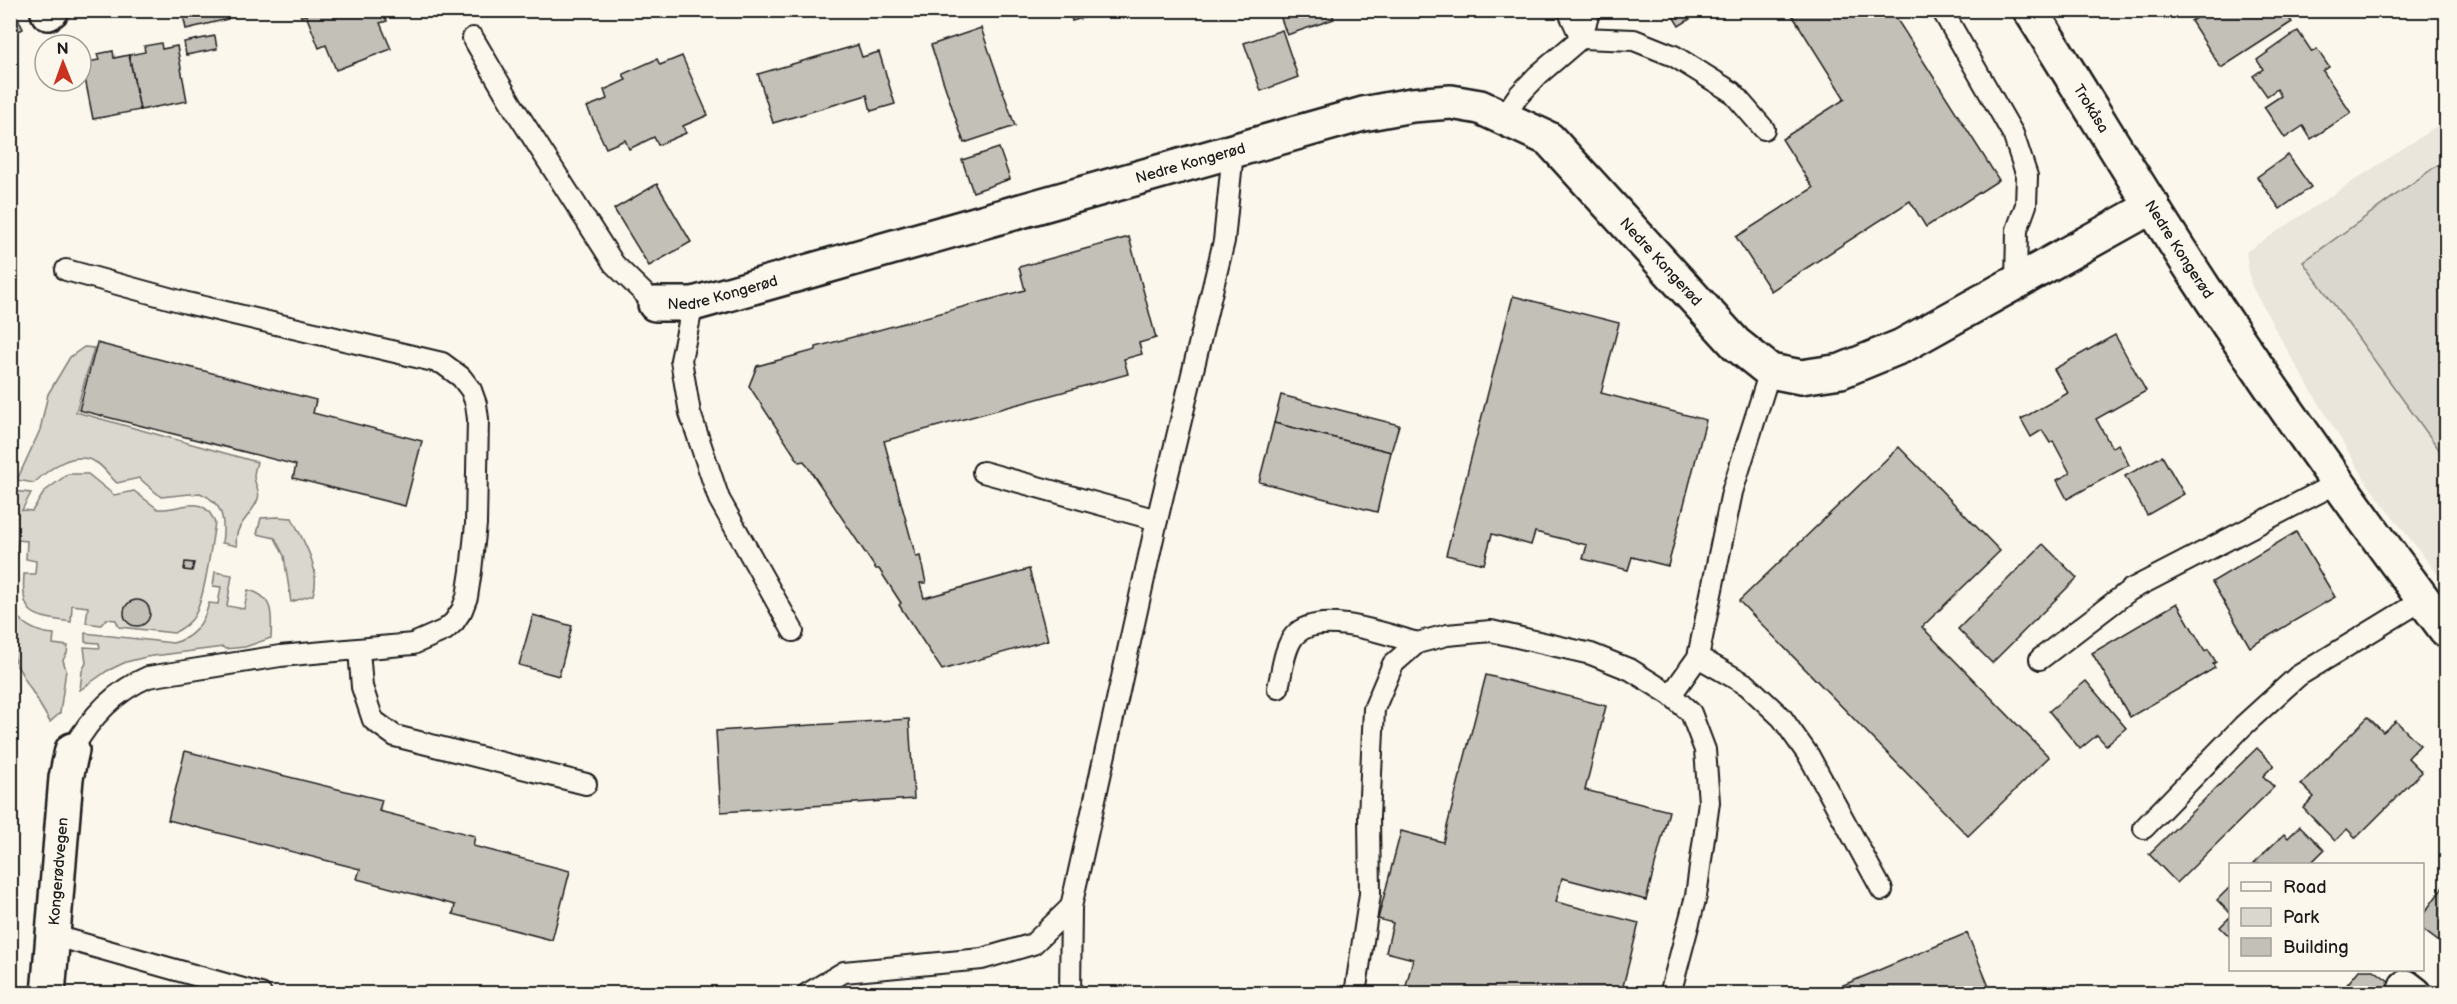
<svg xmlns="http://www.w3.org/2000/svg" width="2457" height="1004" viewBox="0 0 2457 1004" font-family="'Balsamiq Sans',sans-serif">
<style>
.built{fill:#eae6dc}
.green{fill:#dad7ce;stroke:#7b7a75;stroke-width:1.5}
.building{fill:#c3c0b8;stroke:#1c1c1c;stroke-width:1.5}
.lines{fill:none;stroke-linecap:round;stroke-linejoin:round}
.service-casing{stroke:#1c1c1c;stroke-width:24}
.minor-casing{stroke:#1c1c1c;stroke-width:38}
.service{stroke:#fbf7ec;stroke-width:20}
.minor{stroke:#fbf7ec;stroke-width:33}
.labels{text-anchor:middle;stroke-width:5;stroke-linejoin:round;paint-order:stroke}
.street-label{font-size:15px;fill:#1c1c1c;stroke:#fbf7ec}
</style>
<rect width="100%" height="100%" fill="#fbf7ec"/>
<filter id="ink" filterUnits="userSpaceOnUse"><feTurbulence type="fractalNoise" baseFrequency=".0167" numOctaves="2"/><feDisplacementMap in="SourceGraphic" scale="12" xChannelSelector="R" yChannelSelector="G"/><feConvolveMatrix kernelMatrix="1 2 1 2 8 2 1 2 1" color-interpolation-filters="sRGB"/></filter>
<g filter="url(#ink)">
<path class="built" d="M 2446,120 L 2446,585 L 2369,486 L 2291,357 L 2251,285 L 2246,252 Z"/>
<g class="green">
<path d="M 2446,159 L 2446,459 L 2303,262 Z"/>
<path d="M 84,347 L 94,348 L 76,412 L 257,462 C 256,466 254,472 254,476 C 254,484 261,491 258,499 C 252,516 232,526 237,546 L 222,543 C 225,521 224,503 200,493 L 161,497 L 139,478 L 117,483 C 110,477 105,468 97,463 C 74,449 50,468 34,483 L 17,480 L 40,430 L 48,394 L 70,357 Z"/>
<path d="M 68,474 L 88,474 L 114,495 L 134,491 L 158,509 C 182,511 203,491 215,523 C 211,545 205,596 195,615 C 191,623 182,628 174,633 L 119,627 L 116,620 L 106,619 L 101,625 L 86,623 L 88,607 L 72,605 L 71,622 C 32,616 21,617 24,574 L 35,574 L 36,561 L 26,559 L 27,541 L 18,540 L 16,558 L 11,557 L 10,493 L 12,491 L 31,493 L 22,510 L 32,511 L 45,491 Z"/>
<path d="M 277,517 L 292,518 C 303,541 322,569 313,595 L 291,602 L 284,556 L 275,538 L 257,534 L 261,518 Z"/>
<path d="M 215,572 L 232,575 L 227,606 L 244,609 L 248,590 C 274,596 272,615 271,638 L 245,647 L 225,649 L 223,647 L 146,657 L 126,662 L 107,671 L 80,690 L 82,671 L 86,663 L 84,647 L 100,648 L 99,643 L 85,642 L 85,633 L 173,643 C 194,638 204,623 209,603 L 218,604 L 221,587 L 213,586 Z"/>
<path d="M 11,605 C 17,623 36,633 54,634 L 53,644 L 68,646 L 67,653 L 63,660 L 66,670 L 60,713 L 50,722 L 16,664 L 11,647 Z"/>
</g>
<g class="building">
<path d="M 10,10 L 14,10 L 23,29 L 11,35 L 15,44 L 10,47 Z"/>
<path d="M 182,10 L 226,10 L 228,19 L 186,29 Z"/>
<path d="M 299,10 L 383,10 L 387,21 L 380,23 L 391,49 L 336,70 L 326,45 L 319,48 L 306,15 L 301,17 Z"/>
<path d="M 1069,10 L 1109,10 L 1072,21 Z"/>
<path d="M 1278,10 L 1331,10 L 1334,19 L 1287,35 Z"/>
<path d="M 1669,10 L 1704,10 L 1679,26 Z"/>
<path d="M 1789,10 L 1891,10 L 1999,180 L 1926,227 L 1910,201 L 1771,291 L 1736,237 L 1813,188 L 1782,139 L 1845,99 Z"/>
<path d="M 2208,10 L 2297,10 L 2299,14 L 2290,20 L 2292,22 L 2221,68 L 2191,21 Z"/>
<path d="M 981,28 L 1015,126 L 964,143 L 931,45 Z"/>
<path d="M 1282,30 L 1298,77 L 1261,91 L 1244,43 Z"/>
<path d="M 2298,31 L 2312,52 L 2317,49 L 2329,67 L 2323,71 L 2351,113 L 2311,139 L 2303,126 L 2285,138 L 2264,107 L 2281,96 L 2277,89 L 2267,96 L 2253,76 L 2263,69 L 2257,60 Z"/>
<path d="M 215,36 L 217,49 L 186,55 L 184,42 Z"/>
<path d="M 161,43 L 162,49 L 177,46 L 187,101 L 140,110 L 129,55 L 145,52 L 144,46 Z"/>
<path d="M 858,45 L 862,57 L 879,52 L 895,104 L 871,111 L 867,95 L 773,123 L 758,74 Z"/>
<path d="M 113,51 L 114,58 L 129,55 L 140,110 L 93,119 L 82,63 L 99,60 L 97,54 Z"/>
<path d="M 682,56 L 708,115 L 683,126 L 686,133 L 658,145 L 654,137 L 629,149 L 625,140 L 606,148 L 587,107 L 607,99 L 604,90 L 626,80 L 623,74 L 657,59 L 660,65 Z"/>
<path d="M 999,148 L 1010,179 L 973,192 L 962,160 Z"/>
<path d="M 2288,155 L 2311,187 L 2280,209 L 2257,177 Z"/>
<path d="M 657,184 L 691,242 L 649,266 L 614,209 Z"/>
<path d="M 1129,237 L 1156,338 L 1139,343 L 1142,354 L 1124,359 L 1128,374 L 884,441 L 916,557 L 920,556 L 926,583 L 920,583 L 924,598 L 1029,569 L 1048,640 L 942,670 L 899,605 L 901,603 L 879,569 L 876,569 L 804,461 L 799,462 L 749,386 L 757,366 L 816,350 L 816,347 L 1025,290 L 1019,267 Z"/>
<path d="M 1513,296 L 1619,323 L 1601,393 L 1706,420 L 1668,566 L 1632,557 L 1628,570 L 1583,559 L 1587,545 L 1535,532 L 1531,545 L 1492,534 L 1484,564 L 1446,555 Z"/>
<path d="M 2115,335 L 2146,391 L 2096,419 L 2112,448 L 2118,444 L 2129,465 L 2067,499 L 2057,480 L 2070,473 L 2053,441 L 2050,443 L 2042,430 L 2031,437 L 2021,419 L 2068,393 L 2054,369 Z"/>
<path d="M 97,343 L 316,400 L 313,413 L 422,441 L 405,506 L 293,478 L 296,465 L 79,410 Z"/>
<path d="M 1281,395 L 1399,425 L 1391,452 L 1274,423 Z"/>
<path d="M 1274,423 L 1391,452 L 1377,512 L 1259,482 Z"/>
<path d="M 1899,447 L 2000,551 L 1922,627 L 2049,757 L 1968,836 L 1739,601 Z"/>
<path d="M 2162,456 L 2184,494 L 2147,515 L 2125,476 Z"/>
<path d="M 2296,532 L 2335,597 L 2250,647 L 2212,582 Z"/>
<path d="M 2043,544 L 2077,578 L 1992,663 L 1958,629 Z"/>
<path d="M 185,562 L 194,563 L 192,571 L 184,570 Z"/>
<circle cx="137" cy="613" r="13"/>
<path d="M 2177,603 L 2205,651 L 2208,649 L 2216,662 L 2213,664 L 2215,668 L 2130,717 L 2092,653 Z"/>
<path d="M 533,615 L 572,626 L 559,676 L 519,665 Z"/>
<path d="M 1486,675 L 1606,706 L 1585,790 L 1669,811 L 1646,900 L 1562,878 L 1556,902 L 1639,923 L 1621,994 L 1404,994 L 1413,959 L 1386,952 L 1393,923 L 1378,919 L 1401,831 L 1443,842 Z"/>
<path d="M 2086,681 L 2126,728 L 2106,745 L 2097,735 L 2080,749 L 2049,711 Z"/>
<path d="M 2368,717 L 2383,732 L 2396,721 L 2420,745 L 2408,758 L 2422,772 L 2356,838 L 2347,829 L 2335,841 L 2303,808 L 2314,797 L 2301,784 Z"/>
<path d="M 909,719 L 914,799 L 721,812 L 716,731 Z"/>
<path d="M 2257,748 L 2274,765 L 2263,776 L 2274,787 L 2177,883 L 2149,854 Z"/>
<path d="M 185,751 L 382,800 L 379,811 L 475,836 L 473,846 L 570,871 L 552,940 L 453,914 L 455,905 L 357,879 L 360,869 L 168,820 Z"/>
<path d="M 2300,826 L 2324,850 L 2312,862 L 2315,864 L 2253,864 L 2284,834 L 2288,838 Z"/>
<path d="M 2446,883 L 2446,947 L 2422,929 L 2422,916 Z"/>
<path d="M 2230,887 L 2230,913 L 2217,900 Z"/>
<path d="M 2230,917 L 2230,937 L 2220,927 Z"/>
<path d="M 1967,933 L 1992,994 L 1822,994 Z"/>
<path d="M 2359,970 L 2374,970 L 2398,988 L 2394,994 L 2354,994 L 2345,987 Z"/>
</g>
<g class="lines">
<defs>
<g id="service">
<path d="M 1568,10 L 1581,38"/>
<path d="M 1942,10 L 2013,134 L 2027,176 L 2026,205 L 2017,230 L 2016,283"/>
<path d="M 473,38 L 514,108 L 614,264 L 655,304"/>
<path d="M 1581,38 L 1634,40 L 1674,56 L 1732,92 L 1764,129"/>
<path d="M 1504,116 L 1518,96 L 1538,75 L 1581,38 L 1590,10"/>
<path d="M 66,270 L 187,303 L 442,363 L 461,377 L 471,390 L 476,404 L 478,419 L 476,524 L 471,571 L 467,597 L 462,610 L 454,622 L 445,630 L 413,644 L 280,656 L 148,677 C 113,692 90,718 72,750"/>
<path d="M 693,304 L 681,360 L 690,413 L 719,499 L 793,631"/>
<path d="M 983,472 L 1157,520"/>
<path d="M 359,650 L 362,687 L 373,720 L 395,736 L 586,784"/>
<path d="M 1698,657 L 1747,685 L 1782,718 L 1809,756 L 1882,890"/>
<path d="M 2040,659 L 2130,590 L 2337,483"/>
<path d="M 1278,688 C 1282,672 1284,647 1295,635 C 1319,609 1389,635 1417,643"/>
<path d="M 1671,695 L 1698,657 L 1732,492 L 1770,371"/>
<path d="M 2144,828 L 2243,726 L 2298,676 L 2424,599"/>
<path d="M 52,935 L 261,994"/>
<path d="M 807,994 L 844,972 L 982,959 L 1033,944 L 1071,907 L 1157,520 L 1224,241 L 1233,151"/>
<path d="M 1070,994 L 1071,907"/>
<path d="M 1355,994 L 1370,894 L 1369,817 L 1374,709 L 1393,664 L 1417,643 L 1447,635 L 1491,631 L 1591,654 L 1631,670 L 1671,695 L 1691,713 L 1705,750 L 1709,802 L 1696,896 L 1670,994"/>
</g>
<g id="minor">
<path id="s1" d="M 2030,10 C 2089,103 2144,197 2204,288 C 2281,405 2362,518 2446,630"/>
<path d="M 48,13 L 52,10"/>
<path id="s2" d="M 655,304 L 693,304 L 1363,114 L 1412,105 L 1451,102 L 1480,107 L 1549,139 L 1736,344 L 1770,371 L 1801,377 L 1841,371 L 1902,346 L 2153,206"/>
<path d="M 2406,987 L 2415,994"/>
<path id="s3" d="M 48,994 L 66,778 L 72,750"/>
</g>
</defs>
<use href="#service" class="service-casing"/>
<use href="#minor" class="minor-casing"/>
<use href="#service" class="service"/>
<use href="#minor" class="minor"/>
</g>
</g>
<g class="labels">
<g class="street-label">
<text dy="5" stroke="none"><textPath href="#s1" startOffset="116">Trokåsa</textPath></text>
<text dy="5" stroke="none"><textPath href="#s2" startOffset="555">Nedre Kongerød</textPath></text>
<text dy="5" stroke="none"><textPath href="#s1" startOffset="282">Nedre Kongerød</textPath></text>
<text dy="5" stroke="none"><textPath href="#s2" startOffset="1095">Nedre Kongerød</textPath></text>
<text dy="5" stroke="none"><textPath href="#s2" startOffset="69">Nedre Kongerød</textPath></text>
<text dy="5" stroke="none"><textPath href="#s3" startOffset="123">Kongerødvegen</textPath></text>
</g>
</g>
<rect width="2457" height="1004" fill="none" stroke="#fbf7ec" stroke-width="36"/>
<rect x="18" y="18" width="2421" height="968" fill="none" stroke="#1c1c1c" stroke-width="2" filter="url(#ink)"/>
<rect x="2229" y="863" width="195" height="108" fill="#fbf7ec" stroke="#a29f99" stroke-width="1.5"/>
<rect x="2241" y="882" width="30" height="9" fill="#fbf7ec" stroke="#a29f99" stroke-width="1.5"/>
<text x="2283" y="893" font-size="18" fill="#1c1c1c">Road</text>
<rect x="2241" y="908" width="30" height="18" fill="#dad7ce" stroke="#a29f99" stroke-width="1.5"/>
<text x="2283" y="923" font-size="18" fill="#1c1c1c">Park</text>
<rect x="2241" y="938" width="30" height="18" fill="#c3c0b8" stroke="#a29f99" stroke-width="1.5"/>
<text x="2283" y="953" font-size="18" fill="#1c1c1c">Building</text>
<g transform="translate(63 63) rotate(359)"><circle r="28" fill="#fbf7ec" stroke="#a29f99" stroke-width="1.5"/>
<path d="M0-4.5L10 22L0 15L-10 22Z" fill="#c8321e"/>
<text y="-9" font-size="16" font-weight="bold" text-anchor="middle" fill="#1c1c1c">N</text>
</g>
</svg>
